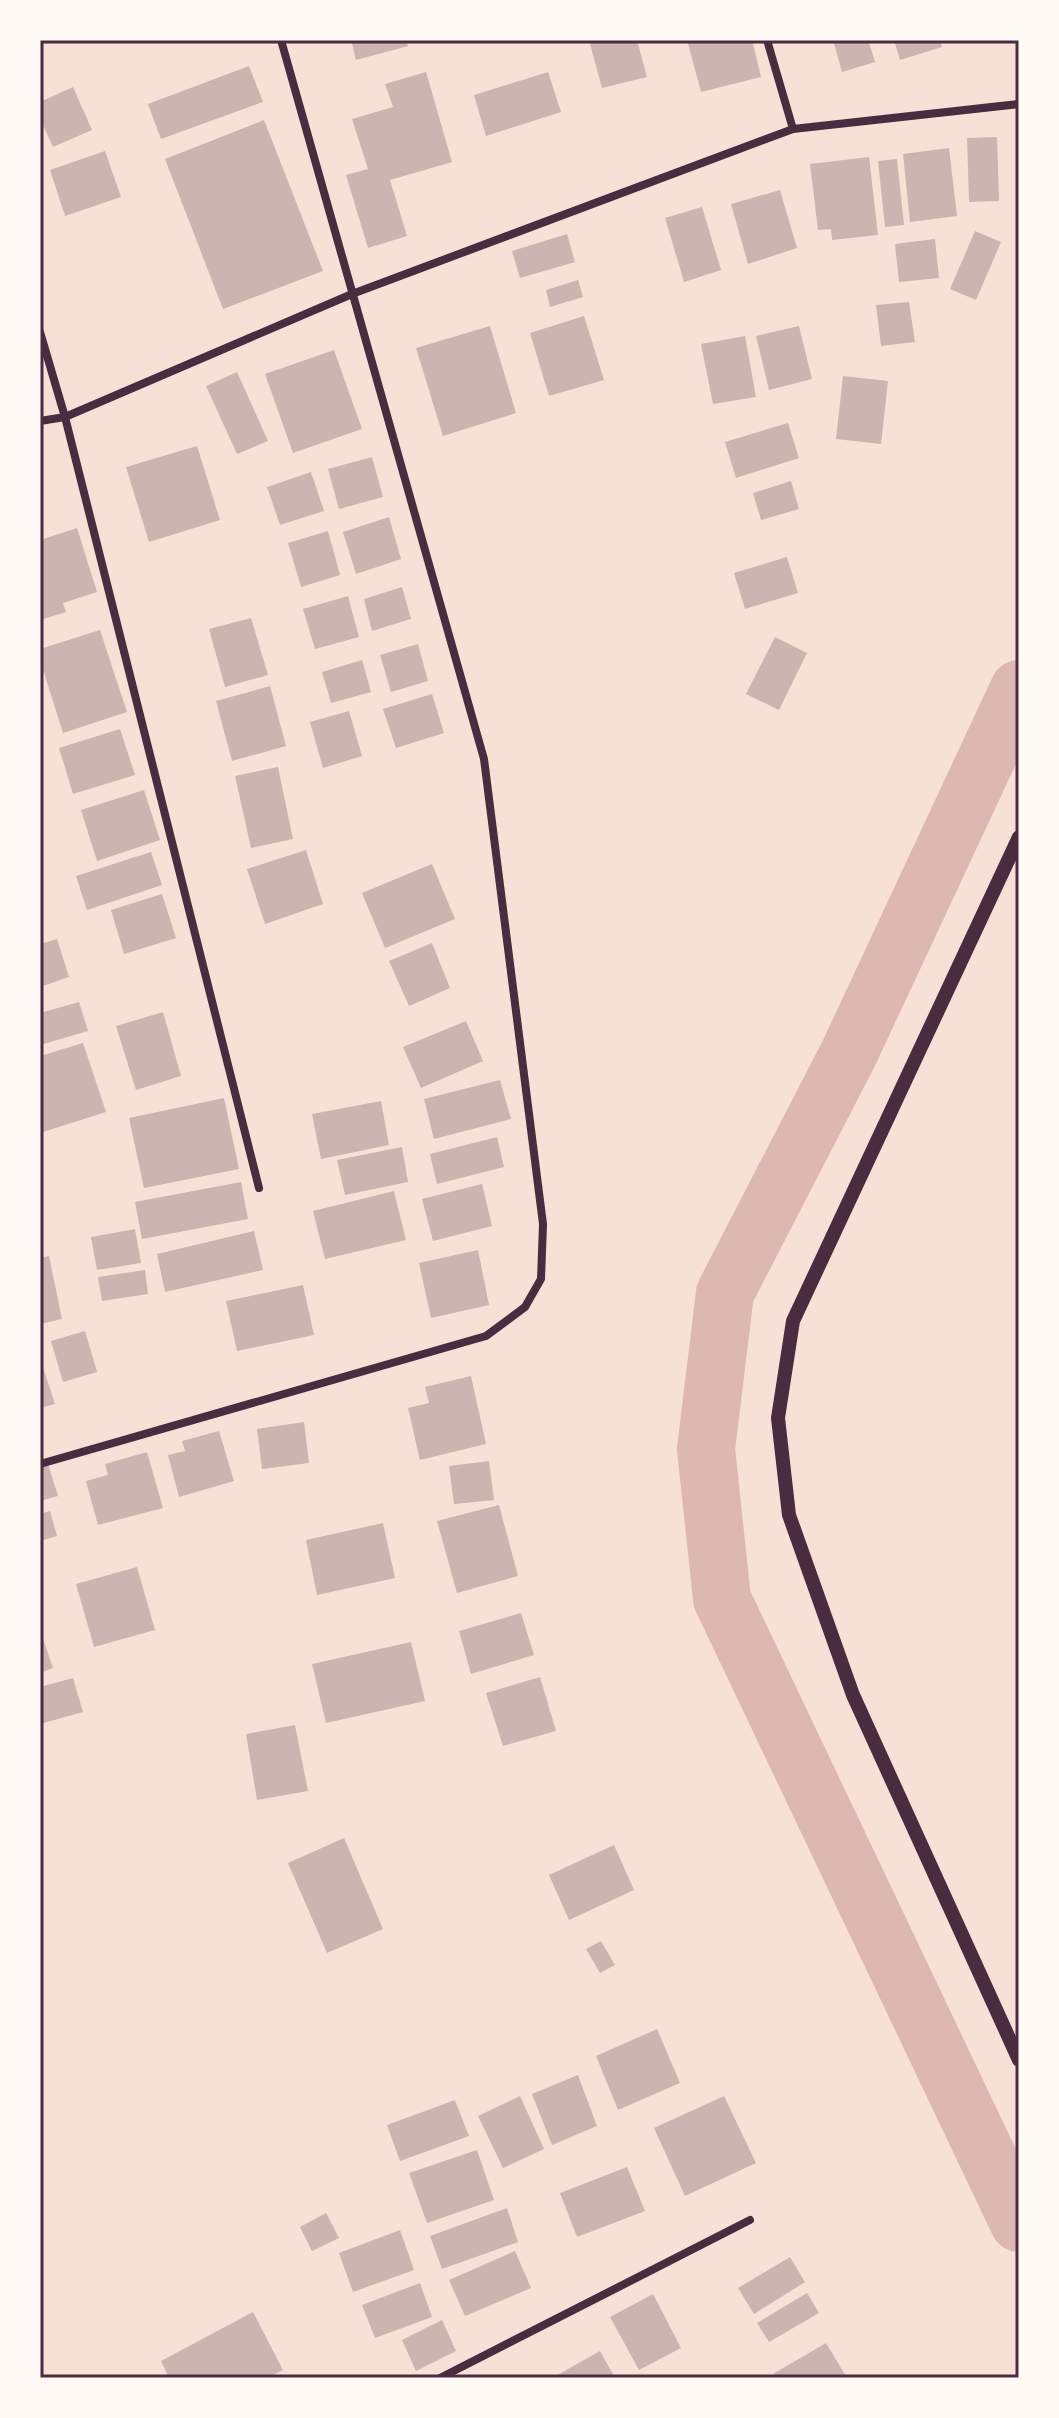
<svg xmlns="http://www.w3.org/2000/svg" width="1059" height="2418" viewBox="0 0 1059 2418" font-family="Ubuntu,sans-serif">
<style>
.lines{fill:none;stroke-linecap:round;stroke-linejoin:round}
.canal{stroke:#dcb8b0;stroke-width:58}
.building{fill:#ccb4b1}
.minor{stroke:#4a2c40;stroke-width:8}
.tertiary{stroke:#4a2c40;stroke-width:14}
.neatline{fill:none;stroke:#4a2c40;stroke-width:3}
</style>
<rect width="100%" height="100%" fill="#f7e1d7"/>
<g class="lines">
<path class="canal" d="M 1019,689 L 849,1053 L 725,1293 L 706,1449 L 722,1599 L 1019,2223"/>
</g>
<g class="building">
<path d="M 351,40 L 406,40 L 408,46 L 356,60 Z"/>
<path d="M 589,40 L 637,40 L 647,77 L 602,88 Z"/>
<path d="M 687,40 L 752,40 L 761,77 L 701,92 Z"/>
<path d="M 833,40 L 868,40 L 875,62 L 842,72 Z"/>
<path d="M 894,40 L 940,40 L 942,47 L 900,60 Z"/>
<path d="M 249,66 L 263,102 L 161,139 L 148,104 Z"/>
<path d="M 426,72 L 452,162 L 390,180 L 407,236 L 368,248 L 346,175 L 368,169 L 352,119 L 393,107 L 385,84 Z"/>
<path d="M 548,72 L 561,112 L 486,136 L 474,95 Z"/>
<path d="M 73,87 L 92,130 L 53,147 L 40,119 L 40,102 Z"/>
<path d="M 264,120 L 323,271 L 223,309 L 165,159 Z"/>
<path d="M 997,137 L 999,201 L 969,202 L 967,138 Z"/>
<path d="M 949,148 L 957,216 L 910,222 L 903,154 Z"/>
<path d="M 105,151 L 121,197 L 65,216 L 50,170 Z"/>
<path d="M 869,157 L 878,235 L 832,240 L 831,229 L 818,230 L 810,164 Z"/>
<path d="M 897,159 L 904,225 L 885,227 L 878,161 Z"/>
<path d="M 780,190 L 797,248 L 748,264 L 731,204 Z"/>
<path d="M 702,207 L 721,270 L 684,282 L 665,218 Z"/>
<path d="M 975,231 L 1001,242 L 976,300 L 950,289 Z"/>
<path d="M 567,234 L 575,262 L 520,278 L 512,251 Z"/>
<path d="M 935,239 L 939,278 L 899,282 L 895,244 Z"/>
<path d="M 578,280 L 583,297 L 550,307 L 546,290 Z"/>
<path d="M 909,302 L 915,342 L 881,346 L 876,305 Z"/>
<path d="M 584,316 L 604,380 L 549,396 L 530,333 Z"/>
<path d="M 490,326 L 516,413 L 443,436 L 416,348 Z"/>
<path d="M 799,326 L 812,379 L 769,390 L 756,336 Z"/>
<path d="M 745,336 L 756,397 L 713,404 L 701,344 Z"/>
<path d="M 334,350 L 362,429 L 293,453 L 265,374 Z"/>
<path d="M 237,372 L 268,441 L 237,454 L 206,386 Z"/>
<path d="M 843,376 L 888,381 L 881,444 L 836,439 Z"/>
<path d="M 788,423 L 799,458 L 736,478 L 725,442 Z"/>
<path d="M 197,446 L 220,520 L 149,542 L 126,467 Z"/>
<path d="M 372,457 L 383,497 L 339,509 L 328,469 Z"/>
<path d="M 311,472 L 324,511 L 280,525 L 267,487 Z"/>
<path d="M 791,481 L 799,509 L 761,520 L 753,493 Z"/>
<path d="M 389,517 L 401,559 L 356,574 L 343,532 Z"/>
<path d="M 77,528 L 97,592 L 63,603 L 66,612 L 40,620 L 40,540 Z"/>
<path d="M 328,531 L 340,575 L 301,587 L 288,543 Z"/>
<path d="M 787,557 L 798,593 L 745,609 L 734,573 Z"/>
<path d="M 402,587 L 411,619 L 372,631 L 364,599 Z"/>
<path d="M 348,596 L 359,637 L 315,649 L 303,609 Z"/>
<path d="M 251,618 L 268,675 L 225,687 L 209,629 Z"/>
<path d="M 100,630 L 127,712 L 63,733 L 40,660 L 40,649 Z"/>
<path d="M 775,637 L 807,653 L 779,710 L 746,694 Z"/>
<path d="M 418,644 L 428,681 L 391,692 L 380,655 Z"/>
<path d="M 362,660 L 371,692 L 331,703 L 322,672 Z"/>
<path d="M 270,686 L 286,746 L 232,761 L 216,701 Z"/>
<path d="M 432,694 L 444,733 L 396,748 L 383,709 Z"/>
<path d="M 349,711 L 362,756 L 323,768 L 310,722 Z"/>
<path d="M 120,729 L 135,775 L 73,794 L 59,748 Z"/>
<path d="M 278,767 L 293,839 L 251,848 L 235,776 Z"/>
<path d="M 144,790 L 160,840 L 97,861 L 81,810 Z"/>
<path d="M 306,850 L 323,904 L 265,924 L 247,869 Z"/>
<path d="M 151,852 L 162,885 L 87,910 L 76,876 Z"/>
<path d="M 432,864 L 455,919 L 385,948 L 362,893 Z"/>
<path d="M 162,894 L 176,938 L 124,954 L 111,910 Z"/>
<path d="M 57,939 L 69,977 L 40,987 L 40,944 Z"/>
<path d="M 432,943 L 450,988 L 409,1006 L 389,961 Z"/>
<path d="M 79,1002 L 88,1031 L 40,1045 L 40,1013 Z"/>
<path d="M 163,1012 L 181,1076 L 136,1090 L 116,1026 Z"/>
<path d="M 466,1021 L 483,1061 L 421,1088 L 403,1047 Z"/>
<path d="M 83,1043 L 106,1112 L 40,1133 L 40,1056 Z"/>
<path d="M 500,1080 L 511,1119 L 434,1139 L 424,1099 Z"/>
<path d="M 224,1098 L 239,1169 L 144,1188 L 129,1118 Z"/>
<path d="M 381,1101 L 389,1145 L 321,1159 L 312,1114 Z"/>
<path d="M 497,1137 L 504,1167 L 437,1184 L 430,1154 Z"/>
<path d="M 402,1147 L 408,1182 L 345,1195 L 337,1160 Z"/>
<path d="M 241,1182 L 248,1219 L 142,1239 L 135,1202 Z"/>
<path d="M 482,1184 L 492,1226 L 433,1241 L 422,1199 Z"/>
<path d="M 394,1191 L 406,1240 L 325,1259 L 313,1211 Z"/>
<path d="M 135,1229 L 141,1263 L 97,1270 L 91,1237 Z"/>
<path d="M 254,1231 L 263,1270 L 165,1292 L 157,1254 Z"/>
<path d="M 478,1250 L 489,1305 L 431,1318 L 419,1263 Z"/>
<path d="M 49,1256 L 62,1319 L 40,1324 L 40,1258 Z"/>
<path d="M 145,1270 L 148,1294 L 102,1301 L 98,1277 Z"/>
<path d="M 303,1285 L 314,1335 L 237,1351 L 226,1301 Z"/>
<path d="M 85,1331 L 97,1372 L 63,1382 L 51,1341 Z"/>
<path d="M 40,1358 L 55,1404 L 40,1408 Z"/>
<path d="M 471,1376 L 486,1444 L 420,1460 L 408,1408 L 429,1403 L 425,1387 Z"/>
<path d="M 304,1422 L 309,1463 L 262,1469 L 257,1429 Z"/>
<path d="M 219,1431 L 234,1481 L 179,1497 L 168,1455 L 185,1451 L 182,1441 Z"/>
<path d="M 147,1452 L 163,1508 L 98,1525 L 86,1481 L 108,1475 L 105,1464 Z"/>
<path d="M 489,1461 L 494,1500 L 454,1504 L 449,1466 Z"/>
<path d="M 48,1464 L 58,1496 L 40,1501 L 40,1466 Z"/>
<path d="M 499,1505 L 518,1576 L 457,1593 L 437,1521 Z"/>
<path d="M 50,1511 L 57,1536 L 40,1541 L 40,1514 Z"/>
<path d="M 383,1523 L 395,1578 L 317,1595 L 306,1540 Z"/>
<path d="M 137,1567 L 155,1630 L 94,1647 L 76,1584 Z"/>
<path d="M 521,1613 L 534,1655 L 471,1674 L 459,1631 Z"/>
<path d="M 40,1630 L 53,1668 L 40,1673 Z"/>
<path d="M 411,1642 L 425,1701 L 326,1723 L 312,1664 Z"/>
<path d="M 540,1677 L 556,1731 L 503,1746 L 486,1693 Z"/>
<path d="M 73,1678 L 83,1712 L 40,1724 L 40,1687 Z"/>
<path d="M 295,1725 L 308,1791 L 257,1800 L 246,1734 Z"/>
<path d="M 344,1838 L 383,1929 L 327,1953 L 288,1863 Z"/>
<path d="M 614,1845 L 634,1890 L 569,1920 L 549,1875 Z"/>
<path d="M 601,1941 L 615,1965 L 600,1973 L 586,1949 Z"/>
<path d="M 657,2029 L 680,2083 L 618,2110 L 596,2056 Z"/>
<path d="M 578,2075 L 597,2126 L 552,2145 L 532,2094 Z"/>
<path d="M 520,2096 L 544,2149 L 503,2168 L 478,2116 Z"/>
<path d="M 724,2096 L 756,2163 L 685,2196 L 654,2128 Z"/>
<path d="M 455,2100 L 469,2136 L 400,2161 L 387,2125 Z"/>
<path d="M 477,2150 L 494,2200 L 427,2223 L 409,2173 Z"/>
<path d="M 627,2167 L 645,2211 L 577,2237 L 560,2193 Z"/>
<path d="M 507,2208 L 518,2242 L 442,2269 L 430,2236 Z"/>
<path d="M 326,2213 L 339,2238 L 312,2251 L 300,2227 Z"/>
<path d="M 400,2230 L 414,2270 L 353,2292 L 339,2253 Z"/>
<path d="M 515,2251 L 531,2288 L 465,2316 L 449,2280 Z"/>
<path d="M 790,2257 L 805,2282 L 754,2314 L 738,2288 Z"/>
<path d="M 420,2283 L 432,2317 L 375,2338 L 362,2305 Z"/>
<path d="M 807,2293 L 819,2313 L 769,2342 L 757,2323 Z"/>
<path d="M 653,2294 L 681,2348 L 639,2370 L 610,2317 Z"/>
<path d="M 253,2312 L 283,2370 L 267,2378 L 169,2378 L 161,2361 Z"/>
<path d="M 442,2320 L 456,2351 L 416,2371 L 402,2340 Z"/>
<path d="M 826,2343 L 847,2378 L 775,2378 L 773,2374 Z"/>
<path d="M 600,2351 L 615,2378 L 552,2378 Z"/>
</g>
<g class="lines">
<g class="minor">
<path d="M 767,40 L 793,129"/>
<path d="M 40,332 L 65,417 L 259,1188"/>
<path d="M 40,421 L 65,417 L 352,294 L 793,129 L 1019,104"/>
<path d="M 40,1464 L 486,1336 L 525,1307 L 541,1279 L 543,1224 L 484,759 L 281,40"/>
<path d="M 440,2378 L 750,2220"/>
</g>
<path class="tertiary" d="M 1019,837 L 793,1321 L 778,1418 L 789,1515 L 853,1695 L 1019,2060"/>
</g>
<rect width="1059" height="2418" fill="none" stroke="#fffaf5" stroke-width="84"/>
<rect x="42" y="42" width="975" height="2334" class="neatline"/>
</svg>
